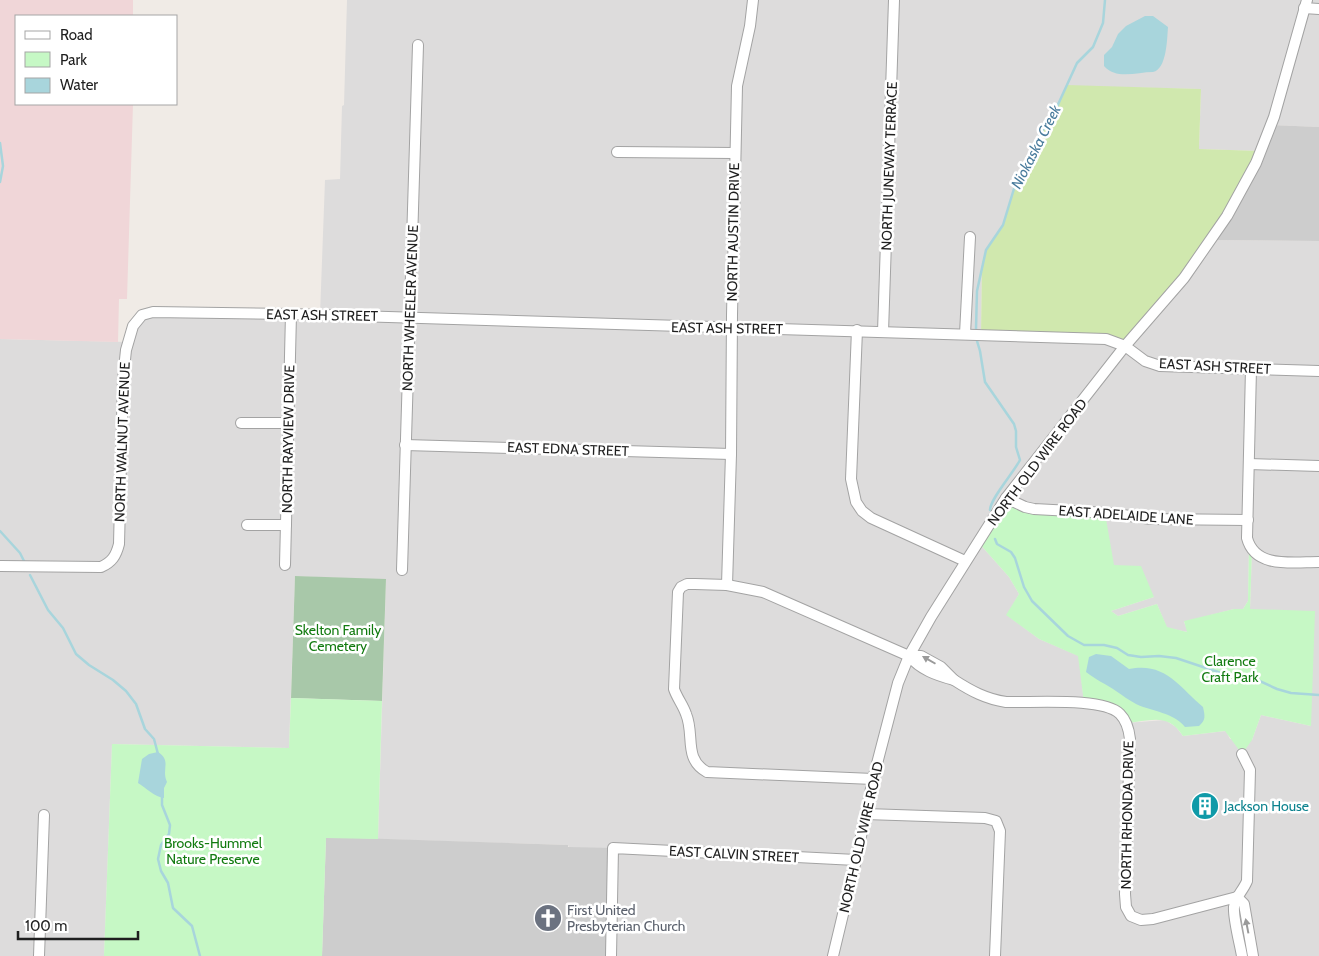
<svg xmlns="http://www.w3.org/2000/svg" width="1319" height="956" viewBox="0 0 1319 956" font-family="Cabin,sans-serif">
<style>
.residential{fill:#dddcdc;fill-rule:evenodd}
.commercial{fill:#f0d6d8}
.religious{fill:#cdcdcd}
.grass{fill:#d0e8ae}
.cemetery{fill:#a8c8a9}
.park{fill:#c6f8c5}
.water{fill:#a8d5dc}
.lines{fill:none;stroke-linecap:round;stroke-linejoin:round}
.stream{stroke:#a8d5dc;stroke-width:2.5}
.minor-casing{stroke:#a3a3a3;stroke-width:12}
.minor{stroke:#fff;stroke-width:10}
.oneway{fill:#9a9a9a}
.labels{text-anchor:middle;stroke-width:5;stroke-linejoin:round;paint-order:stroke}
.street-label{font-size:14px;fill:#1f1f1f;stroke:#fff}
.park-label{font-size:14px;fill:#127b10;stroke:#fff}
.culture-label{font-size:14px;fill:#0d838f;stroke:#fff;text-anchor:start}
.worship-label{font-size:14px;fill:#5b616d;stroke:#fff;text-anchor:start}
.water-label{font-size:15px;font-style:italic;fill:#497b9c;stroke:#fff}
</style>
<rect width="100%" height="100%" fill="#f0ebe6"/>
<path class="residential" d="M 347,0 L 1319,0 L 1319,127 L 1271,125 L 1261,151 L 1199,149 L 1201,89 L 1067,86 L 1050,122 L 1041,132 L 1016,182 L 1001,229 L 986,250 L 982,262 L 981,334 L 1211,240 L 1319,241 L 1319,956 L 611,956 L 568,845 L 378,839 L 386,580 L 295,576 L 289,748 L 112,744 L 104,956 L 0,956 L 0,339 L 128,342 L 142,315 L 320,315 L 325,180 L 340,179 L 342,106 L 344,105 ZM 978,542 L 1114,565 L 1154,597 L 1111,611 L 1118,616 L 1157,604 L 1167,628 L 1188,632 L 1184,622 L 1234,609 L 1243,609 L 1248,601 L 1249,547 L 1252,550 L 1250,609 L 1311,726 L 1261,715 L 1252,740 L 1230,739 L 1226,731 L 1183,736 L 1176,727 L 1165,720 L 1126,723 L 1095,704 L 1084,703 L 1079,656 L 1039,639 L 1007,615 L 1019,594 L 1009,577 Z"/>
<path class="commercial" d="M 0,0 L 133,0 L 133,16 L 16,16 L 16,104 L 133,104 L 127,299 L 119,299 L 118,342 L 0,339 Z"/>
<g class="religious">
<path d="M 1271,125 L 1319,127 L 1319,241 L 1211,240 Z"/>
<path d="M 326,837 L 568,845 L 568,847 L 613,848 L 611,956 L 322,956 Z"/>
</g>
<path class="grass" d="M 1067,85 L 1201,89 L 1199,149 L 1261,151 L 1227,216 L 1125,346 L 1106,339 L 981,335 L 982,262 L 986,250 L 1001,229 L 1016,182 L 1041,132 L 1050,122 Z"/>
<path class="cemetery" d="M 295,576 L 386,579 L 382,701 L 291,698 Z"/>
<g class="park">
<path d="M 1006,498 L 1025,507 L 1105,513 L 1114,565 L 1141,566 L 1154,597 L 1111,611 L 1118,616 L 1157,604 L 1167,627 L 1187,632 L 1184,621 L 1234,609 L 1243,609 L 1248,601 L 1249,546 L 1252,550 L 1250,609 L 1315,611 L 1311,726 L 1261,715 L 1252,740 L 1242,754 L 1225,731 L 1183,736 C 1168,712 1150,721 1126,723 L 1121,714 L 1084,703 L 1078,656 L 1039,639 L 1006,615 L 1019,594 L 1009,577 L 978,542 Z"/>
<path d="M 291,698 L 382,701 L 378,839 L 326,838 L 322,956 L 104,956 L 112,744 L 289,748 Z"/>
</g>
<g class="water">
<path d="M 1145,16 L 1153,16 L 1168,27 C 1167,39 1167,69 1153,72 C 1137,72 1116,80 1104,66 L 1104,55 L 1112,47 L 1118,34 L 1126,26 Z"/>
<path d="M 1096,654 L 1111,656 L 1129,669 C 1166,662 1179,687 1203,707 C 1205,716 1206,720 1199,726 L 1185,727 C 1173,712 1153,712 1136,704 C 1129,700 1123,696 1116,691 C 1106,684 1096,680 1086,672 L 1089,657 Z"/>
<path d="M 158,752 C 172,761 161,769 167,782 L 164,788 L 164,798 C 155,797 146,788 138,783 L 142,759 L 149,754 Z"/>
</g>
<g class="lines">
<g class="stream">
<path d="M 0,143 L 3,166 L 0,182"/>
<path d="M 976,329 L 977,291 L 986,250 L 1003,225 L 1016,182 L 1041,132 L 1050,122 L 1077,63 L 1093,47 L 1103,23 L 1105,0"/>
<path d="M 977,341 L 980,351 L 985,382 L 1014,424 L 1016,431 L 1016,447 L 1020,460 C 1014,472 990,499 990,510"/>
<path d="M 0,531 L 20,553 L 24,561"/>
<path d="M 995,539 L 997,544 L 1011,552 L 1015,558 L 1024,587 L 1032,601 L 1068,636 L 1084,645 L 1104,645 L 1117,648 L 1128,655 L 1141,657 L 1159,656 L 1176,658 L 1221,673 L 1251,677 L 1277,689 L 1291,693 L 1319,695"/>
<path d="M 30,575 L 48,610 L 63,628 L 76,654 L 89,665 L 113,680 L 126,691 L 136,704 L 145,729 L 154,739 L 158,754"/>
<path d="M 162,797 L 162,805 L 170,825 L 169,834 L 161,845 L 158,859 L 161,871 L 168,883 L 173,908 L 192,926 L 200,956"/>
</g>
<defs>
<g id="minor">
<path d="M 1304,8 L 1319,9"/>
<path d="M 617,152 L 734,153"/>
<path d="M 857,330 L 851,479 L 856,502 L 862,511 L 871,518 L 965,561"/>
<path d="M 883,332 L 894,0"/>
<path d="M 965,334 L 970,237"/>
<path d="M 1251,369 L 1247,538 C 1255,569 1293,562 1319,562"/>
<path d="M 241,423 L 288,423"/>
<path d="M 405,445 L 731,454"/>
<path d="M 1249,464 L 1319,466"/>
<path d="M 1006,498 L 1025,507 L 1034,509 L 1109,513 L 1151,519 L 1248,520"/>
<path d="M 247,525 L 286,525"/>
<path d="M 285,565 L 291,314"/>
<path d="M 0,566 L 101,567 C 112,562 116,556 119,544 L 123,379 L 126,350 L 133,326 L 142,315 L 153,312 L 291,314 L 1106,339 L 1125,346 L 1145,361 L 1160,366 L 1319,371"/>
<path d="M 402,570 L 418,45"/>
<path d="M 727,585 L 731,454 L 732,315 L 737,86 L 750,26 L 753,0"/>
<path d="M 954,680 C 971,691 986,699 1006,702 C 1032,703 1103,697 1120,714 C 1127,721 1129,730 1130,739 L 1125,894 L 1126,907 L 1131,916 L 1141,920 L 1153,919 L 1237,897"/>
<path d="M 873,779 L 707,772 C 683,759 695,735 686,714 C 683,705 677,698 674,689 L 678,592 L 681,587 L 687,584 L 695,584 L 727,585 L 763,592 L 909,656 L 921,656 L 941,667 L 954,680 C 936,675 921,670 909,656"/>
<path d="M 866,814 L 985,818 L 996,821 L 1000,831 L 995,956"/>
<path d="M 1237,897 L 1244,904 L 1253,956"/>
<path d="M 39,956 L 44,815"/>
<path d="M 611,956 L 613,848 L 856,860"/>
<path d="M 833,956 L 856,860 L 873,779 L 898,683 L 909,656 L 931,617 L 1006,498 L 1125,346 L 1184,278 L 1227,216 L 1256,163 L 1274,117 L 1307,0"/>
<path d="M 1242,956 C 1240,944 1233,918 1234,907 C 1235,897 1243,891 1247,881 L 1250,770 L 1242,754"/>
</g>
</defs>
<use href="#minor" class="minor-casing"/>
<use href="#minor" class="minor"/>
</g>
<defs><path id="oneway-solid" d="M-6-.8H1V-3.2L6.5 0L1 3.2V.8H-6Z" transform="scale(1.25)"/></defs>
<g class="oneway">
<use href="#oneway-solid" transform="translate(929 660) rotate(-150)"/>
<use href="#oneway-solid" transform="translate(1247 926) rotate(-101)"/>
</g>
<defs>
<symbol id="building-disc" viewBox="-11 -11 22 22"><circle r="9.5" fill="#0f9aa8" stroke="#fff"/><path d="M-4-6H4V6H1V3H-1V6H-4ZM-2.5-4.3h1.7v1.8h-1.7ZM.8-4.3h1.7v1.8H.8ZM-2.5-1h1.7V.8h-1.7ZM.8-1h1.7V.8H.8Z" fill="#fff"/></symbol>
<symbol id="church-disc" viewBox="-11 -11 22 22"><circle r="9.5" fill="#6b7280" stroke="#fff"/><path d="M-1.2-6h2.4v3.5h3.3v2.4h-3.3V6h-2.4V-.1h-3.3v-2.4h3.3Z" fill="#fff"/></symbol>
</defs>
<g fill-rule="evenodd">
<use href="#building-disc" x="1189" y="790" width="32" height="32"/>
<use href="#church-disc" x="532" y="902" width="32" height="32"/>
</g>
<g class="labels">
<g class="street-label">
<text transform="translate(889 166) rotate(-88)" y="5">NORTH JUNEWAY TERRACE</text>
<text transform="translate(733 232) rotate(-89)" y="5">NORTH AUSTIN DRIVE</text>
<text transform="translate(410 308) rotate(-88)" y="5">NORTH WHEELER AVENUE</text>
<text transform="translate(322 315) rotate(1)" y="5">EAST ASH STREET</text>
<text transform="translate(727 328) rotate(1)" y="5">EAST ASH STREET</text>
<text transform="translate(1215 366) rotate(3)" y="5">EAST ASH STREET</text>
<text transform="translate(288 439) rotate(-89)" y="5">NORTH RAYVIEW DRIVE</text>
<text transform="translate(122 442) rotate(-88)" y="5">NORTH WALNUT AVENUE</text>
<text transform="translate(568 449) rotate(2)" y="5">EAST EDNA STREET</text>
<text transform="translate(1037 462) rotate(-53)" y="5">NORTH OLD WIRE ROAD</text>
<text transform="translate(1126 515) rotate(4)" y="5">EAST ADELAIDE LANE</text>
<text transform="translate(1127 815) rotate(-89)" y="5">NORTH RHONDA DRIVE</text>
<text transform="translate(861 837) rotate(-77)" y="5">NORTH OLD WIRE ROAD</text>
<text transform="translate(734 854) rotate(3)" y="5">EAST CALVIN STREET</text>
</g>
<g class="park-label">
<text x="338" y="635">Skelton Family<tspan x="338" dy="16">Cemetery</tspan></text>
<text x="1230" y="666">Clarence<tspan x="1230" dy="16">Craft Park</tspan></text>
<text x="213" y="848">Brooks-Hummel<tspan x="213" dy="16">Nature Preserve</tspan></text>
</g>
<g class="culture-label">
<text x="1224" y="811">Jackson House</text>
</g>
<g class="worship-label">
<text x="567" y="915">First United<tspan x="567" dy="16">Presbyterian Church</tspan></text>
</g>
<g class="water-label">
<text transform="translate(1036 147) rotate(-63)" y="5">Niokaska Creek</text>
</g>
</g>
<rect x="15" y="15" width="162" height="90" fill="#ffffff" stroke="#a5a5a5"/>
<rect x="25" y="31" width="25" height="8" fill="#ffffff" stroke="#a5a5a5"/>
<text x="60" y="40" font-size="15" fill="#1f1f1f">Road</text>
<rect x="25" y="52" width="25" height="15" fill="#c6f8c5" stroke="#a5a5a5"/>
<text x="60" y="65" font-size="15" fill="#1f1f1f">Park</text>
<rect x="25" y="78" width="25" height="15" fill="#a8d5dc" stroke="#a5a5a5"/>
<text x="60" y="90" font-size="15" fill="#1f1f1f">Water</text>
<path d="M18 931v8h120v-8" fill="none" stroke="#1f1f1f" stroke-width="2.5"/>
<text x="25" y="931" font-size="15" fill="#1f1f1f" stroke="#ffffff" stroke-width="4" paint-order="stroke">100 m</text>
</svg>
